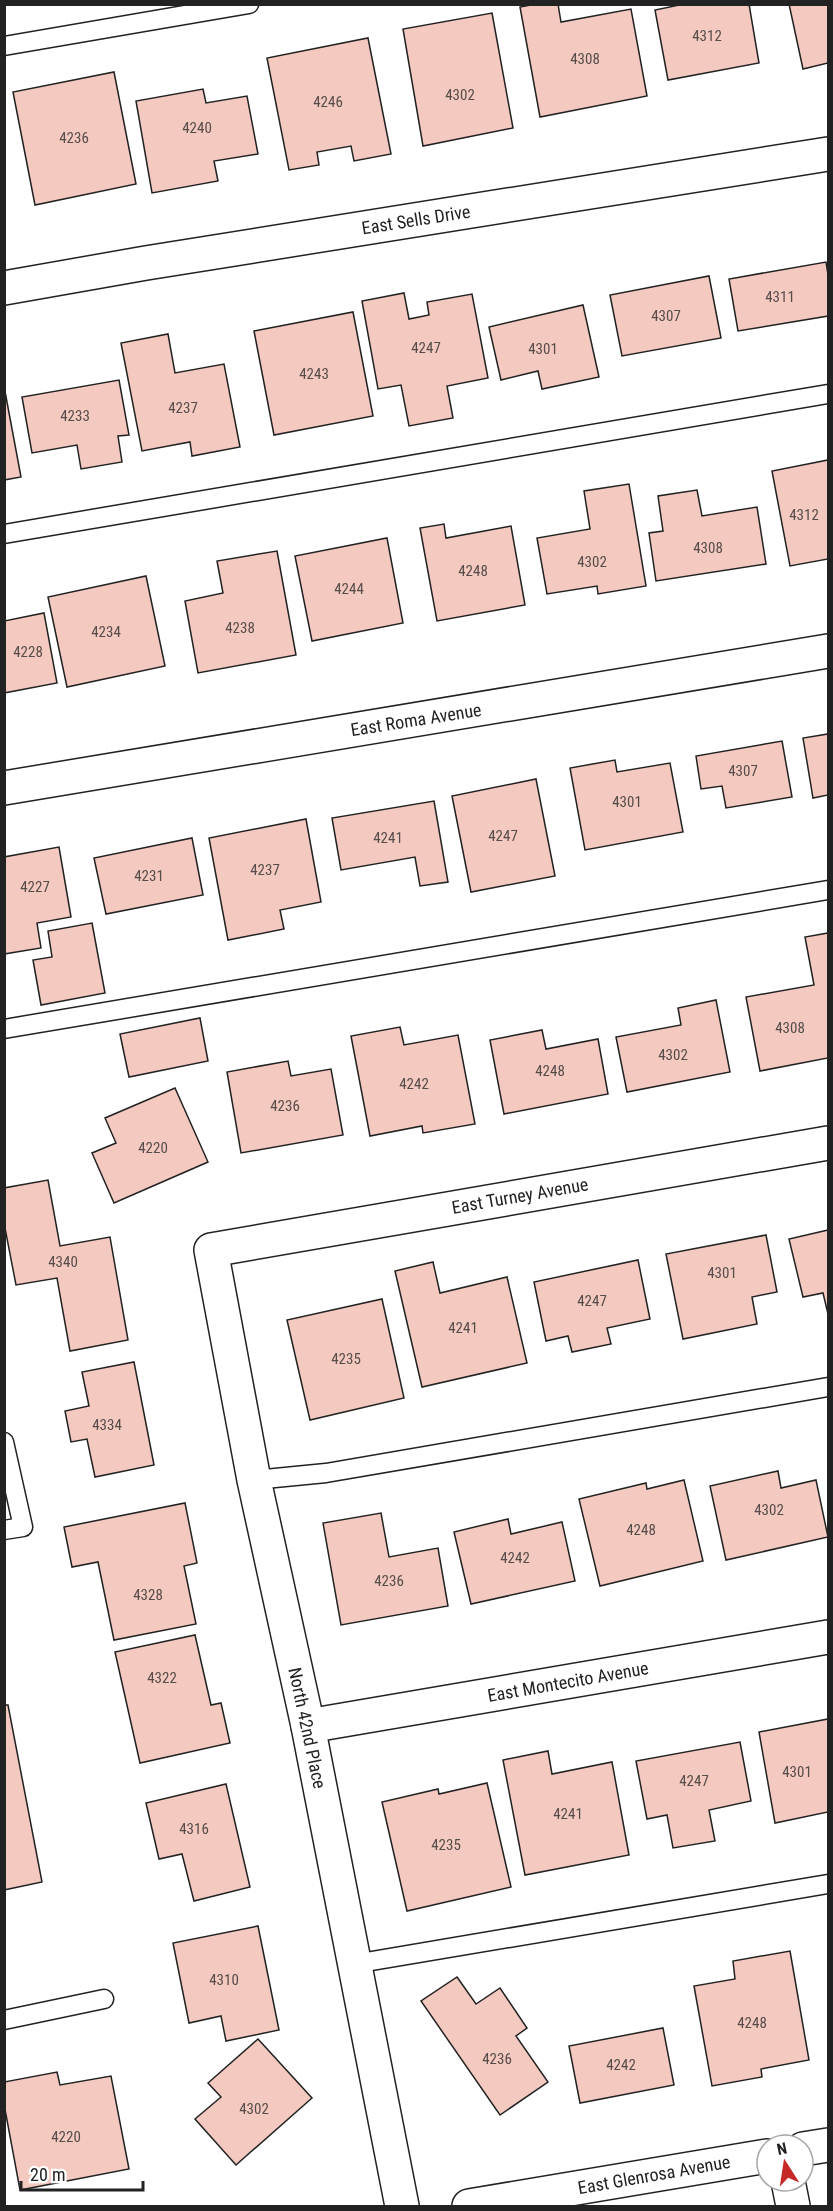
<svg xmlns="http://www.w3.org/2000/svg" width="833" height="2211" viewBox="0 0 833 2211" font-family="'Roboto Condensed',sans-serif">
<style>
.building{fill:#f3c9c0;stroke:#222;stroke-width:1.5}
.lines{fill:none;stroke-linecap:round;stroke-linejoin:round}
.lane-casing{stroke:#222;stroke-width:21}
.street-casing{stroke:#222;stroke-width:36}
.lane{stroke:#fff;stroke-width:18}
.street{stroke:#fff;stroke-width:33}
.labels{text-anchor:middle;stroke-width:4.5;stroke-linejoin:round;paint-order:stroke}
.number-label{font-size:15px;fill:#564c4a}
.street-label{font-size:18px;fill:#222;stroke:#fff}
</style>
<rect width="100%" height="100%" fill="#fff"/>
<g class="building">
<path d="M 536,4 L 558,4 L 561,22 L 631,9 L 647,96 L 540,117 L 520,7 Z"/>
<path d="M 684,4 L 749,4 L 759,63 L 668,80 L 655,10 Z"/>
<path d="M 789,4 L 828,4 L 828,63 L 803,69 Z"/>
<path d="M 492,13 L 513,128 L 423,146 L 403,29 Z"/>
<path d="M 368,38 L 391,154 L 354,161 L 351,146 L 317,152 L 319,165 L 289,170 L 267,58 Z"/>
<path d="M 114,72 L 136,184 L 35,205 L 13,92 Z"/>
<path d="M 203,89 L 206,103 L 247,96 L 258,154 L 214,161 L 218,181 L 152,193 L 136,101 Z"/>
<path d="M 826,262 L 828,275 L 828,316 L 738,331 L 729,279 Z"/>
<path d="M 709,276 L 721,338 L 622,356 L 610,295 Z"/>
<path d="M 404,293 L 409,319 L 429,315 L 427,302 L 472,294 L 488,378 L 447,386 L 453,418 L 409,426 L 401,385 L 378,389 L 362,301 Z"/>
<path d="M 583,305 L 599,377 L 542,389 L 538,371 L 501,380 L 489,327 Z"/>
<path d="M 353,312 L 373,416 L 274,435 L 254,331 Z"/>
<path d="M 168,334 L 175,373 L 224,364 L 240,447 L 192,456 L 190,442 L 142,451 L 121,343 Z"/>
<path d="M 119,380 L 129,435 L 118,436 L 122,462 L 81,469 L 77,445 L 32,453 L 22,397 Z"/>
<path d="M 4,386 L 21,477 L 4,480 Z"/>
<path d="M 828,460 L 828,559 L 790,566 L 772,471 Z"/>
<path d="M 629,484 L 646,586 L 598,594 L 597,586 L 547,594 L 537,538 L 590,529 L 584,491 Z"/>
<path d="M 697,490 L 702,516 L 757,507 L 766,564 L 656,581 L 649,533 L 663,531 L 658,496 Z"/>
<path d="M 444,524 L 446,538 L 511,526 L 525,605 L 437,621 L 420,528 Z"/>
<path d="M 387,538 L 403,623 L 312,641 L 295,556 Z"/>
<path d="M 277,551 L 296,655 L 198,673 L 185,601 L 223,593 L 217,561 Z"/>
<path d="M 146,576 L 165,666 L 67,687 L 48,597 Z"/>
<path d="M 44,613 L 57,683 L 4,693 L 4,621 Z"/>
<path d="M 828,734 L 828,795 L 813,798 L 803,738 Z"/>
<path d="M 782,741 L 792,797 L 726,808 L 722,786 L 701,789 L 696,756 Z"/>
<path d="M 615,760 L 617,772 L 670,763 L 683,832 L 585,850 L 570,768 Z"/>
<path d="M 536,779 L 555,876 L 471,892 L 452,796 Z"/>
<path d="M 434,801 L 448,882 L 420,886 L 415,857 L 341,870 L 332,818 Z"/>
<path d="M 306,819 L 321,902 L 280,910 L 284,929 L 228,940 L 209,838 Z"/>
<path d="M 192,838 L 203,895 L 106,914 L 94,858 Z"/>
<path d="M 59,847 L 71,917 L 37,923 L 41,948 L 4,954 L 4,857 Z"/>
<path d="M 92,923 L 105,993 L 41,1005 L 33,960 L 52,957 L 48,931 Z"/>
<path d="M 828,933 L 828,1058 L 760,1071 L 746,997 L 814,985 L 805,937 Z"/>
<path d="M 716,1000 L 730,1072 L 627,1092 L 616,1037 L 681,1025 L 678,1008 Z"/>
<path d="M 200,1018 L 208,1061 L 129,1077 L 120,1034 Z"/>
<path d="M 400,1027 L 404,1045 L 458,1035 L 475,1124 L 423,1133 L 422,1126 L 370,1136 L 351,1036 Z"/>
<path d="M 542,1030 L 546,1049 L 598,1039 L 608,1094 L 504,1114 L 490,1040 Z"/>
<path d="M 288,1061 L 291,1076 L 331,1069 L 343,1135 L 241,1153 L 227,1072 Z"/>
<path d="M 175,1088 L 208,1162 L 114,1203 L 92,1153 L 116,1143 L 105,1118 Z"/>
<path d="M 48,1180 L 60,1246 L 110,1237 L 128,1340 L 70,1351 L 57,1278 L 16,1285 L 4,1223 L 4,1188 Z"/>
<path d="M 828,1230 L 828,1314 L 823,1293 L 803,1297 L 789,1239 Z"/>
<path d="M 766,1235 L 777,1292 L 752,1297 L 757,1324 L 683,1339 L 666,1254 Z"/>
<path d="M 638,1260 L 650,1319 L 607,1328 L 611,1344 L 572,1352 L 568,1336 L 546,1341 L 534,1282 Z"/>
<path d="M 433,1262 L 440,1293 L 507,1277 L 527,1363 L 422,1387 L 395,1271 Z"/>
<path d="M 382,1299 L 404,1398 L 310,1420 L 287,1320 Z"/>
<path d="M 134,1362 L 154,1465 L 95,1477 L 87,1439 L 71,1442 L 65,1411 L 89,1406 L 82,1372 Z"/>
<path d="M 778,1471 L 781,1488 L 816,1480 L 828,1537 L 726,1560 L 710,1486 Z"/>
<path d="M 684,1480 L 703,1561 L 600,1586 L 579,1499 L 646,1483 L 647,1489 Z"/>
<path d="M 185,1503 L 197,1563 L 184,1566 L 196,1624 L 114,1640 L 98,1562 L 72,1567 L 64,1527 Z"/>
<path d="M 381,1513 L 389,1557 L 438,1548 L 448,1606 L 341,1625 L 323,1523 Z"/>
<path d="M 508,1519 L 511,1534 L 562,1522 L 575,1581 L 471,1604 L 454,1532 Z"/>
<path d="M 195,1635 L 211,1705 L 221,1703 L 230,1743 L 140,1763 L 115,1652 Z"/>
<path d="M 4,1705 L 8,1705 L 42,1882 L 4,1890 Z"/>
<path d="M 828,1719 L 828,1812 L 775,1823 L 759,1732 Z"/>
<path d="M 740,1742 L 751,1801 L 709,1810 L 715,1841 L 673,1848 L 667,1815 L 647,1819 L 636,1761 Z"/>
<path d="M 548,1751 L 552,1774 L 612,1762 L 629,1855 L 525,1875 L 503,1760 Z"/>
<path d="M 487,1783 L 511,1887 L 407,1911 L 382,1802 L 438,1789 L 439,1794 Z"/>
<path d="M 226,1784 L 250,1887 L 194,1901 L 182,1854 L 159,1859 L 146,1803 Z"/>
<path d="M 258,1926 L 279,2030 L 226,2041 L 221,2016 L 189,2023 L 173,1943 Z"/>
<path d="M 790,1951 L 809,2060 L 761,2069 L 762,2077 L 712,2086 L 694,1986 L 735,1979 L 733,1961 Z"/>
<path d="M 457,1977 L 476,2004 L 500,1988 L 527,2028 L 516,2036 L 548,2082 L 500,2115 L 421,2001 Z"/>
<path d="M 663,2028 L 674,2085 L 580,2103 L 569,2046 Z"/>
<path d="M 258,2039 L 312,2098 L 236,2165 L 195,2119 L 221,2097 L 208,2083 Z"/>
<path d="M 57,2072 L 60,2085 L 111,2076 L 129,2169 L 20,2190 L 4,2104 L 4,2082 Z"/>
</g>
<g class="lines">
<defs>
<g id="lane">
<path d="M 4,46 L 249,4"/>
<path d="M 4,534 L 828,394"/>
<path d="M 4,1029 L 828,890"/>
<path d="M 4,1442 L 23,1527 L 4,1530"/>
<path d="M 254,1480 L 326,1473 L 828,1387"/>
<path d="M 354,1964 L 828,1884"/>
<path d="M 4,2020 L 104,1999"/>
</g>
<g id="street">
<path d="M 4,288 L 146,263 L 828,154"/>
<path d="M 4,788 L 828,651"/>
<path d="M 308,1726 L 828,1637"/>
<path d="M 803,2149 L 828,2145"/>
<path d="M 788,2181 L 793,2206"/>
<path d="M 402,2206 L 308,1726 L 254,1480 L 211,1250 L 828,1143"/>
<path d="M 469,2206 L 767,2156"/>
</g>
</defs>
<use href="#lane" class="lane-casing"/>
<use href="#street" class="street-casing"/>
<use href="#lane" class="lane"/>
<use href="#street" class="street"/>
</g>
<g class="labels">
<g class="number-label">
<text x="707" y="41">4312</text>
<text x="585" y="64">4308</text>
<text x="460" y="100">4302</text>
<text x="328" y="107">4246</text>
<text x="197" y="133">4240</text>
<text x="74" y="143">4236</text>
<text x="780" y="302">4311</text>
<text x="666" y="321">4307</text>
<text x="426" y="353">4247</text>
<text x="543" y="354">4301</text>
<text x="314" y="379">4243</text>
<text x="183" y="413">4237</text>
<text x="75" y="421">4233</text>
<text x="804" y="520">4312</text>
<text x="708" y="553">4308</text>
<text x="592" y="567">4302</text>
<text x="473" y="576">4248</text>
<text x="349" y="594">4244</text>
<text x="240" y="633">4238</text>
<text x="106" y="637">4234</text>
<text x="28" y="657">4228</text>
<text x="743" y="776">4307</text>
<text x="627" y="807">4301</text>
<text x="503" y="841">4247</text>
<text x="388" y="843">4241</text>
<text x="265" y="875">4237</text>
<text x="149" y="881">4231</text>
<text x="35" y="892">4227</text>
<text x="790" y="1033">4308</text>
<text x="673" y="1060">4302</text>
<text x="550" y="1076">4248</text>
<text x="414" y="1089">4242</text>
<text x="285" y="1111">4236</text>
<text x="153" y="1153">4220</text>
<text x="63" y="1267">4340</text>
<text x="722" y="1278">4301</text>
<text x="592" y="1306">4247</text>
<text x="463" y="1333">4241</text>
<text x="346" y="1364">4235</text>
<text x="107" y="1430">4334</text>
<text x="769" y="1515">4302</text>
<text x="641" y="1535">4248</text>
<text x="515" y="1563">4242</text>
<text x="389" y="1586">4236</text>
<text x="148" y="1600">4328</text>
<text x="162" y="1683">4322</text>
<text x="797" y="1777">4301</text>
<text x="694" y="1786">4247</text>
<text x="568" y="1819">4241</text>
<text x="194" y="1834">4316</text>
<text x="446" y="1850">4235</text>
<text x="224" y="1985">4310</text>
<text x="752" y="2028">4248</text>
<text x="497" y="2064">4236</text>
<text x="621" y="2070">4242</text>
<text x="254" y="2114">4302</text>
<text x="66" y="2142">4220</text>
</g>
<g class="street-label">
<text transform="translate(416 220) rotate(-9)" y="6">East Sells Drive</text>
<text transform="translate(416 720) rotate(-9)" y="6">East Roma Avenue</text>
<text transform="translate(520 1196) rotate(-10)" y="6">East Turney Avenue</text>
<text transform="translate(568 1682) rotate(-10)" y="6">East Montecito Avenue</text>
<text transform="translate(307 1728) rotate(78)" y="6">North 42nd Place</text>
<text transform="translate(654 2175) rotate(-10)" y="6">East Glenrosa Avenue</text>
</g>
</g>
<rect width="833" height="2211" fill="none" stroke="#222222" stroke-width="12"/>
<g transform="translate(785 2163) rotate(348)"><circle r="28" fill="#ffffff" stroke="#a7a7a7" stroke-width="1.5"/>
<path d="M0-4.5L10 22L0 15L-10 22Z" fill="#c62828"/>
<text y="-9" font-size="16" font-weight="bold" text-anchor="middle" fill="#222222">N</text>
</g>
<path d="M21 2181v9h122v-9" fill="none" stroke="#222222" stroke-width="3"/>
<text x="30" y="2181" font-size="18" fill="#222222" stroke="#ffffff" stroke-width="4.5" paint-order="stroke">20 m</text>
</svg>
